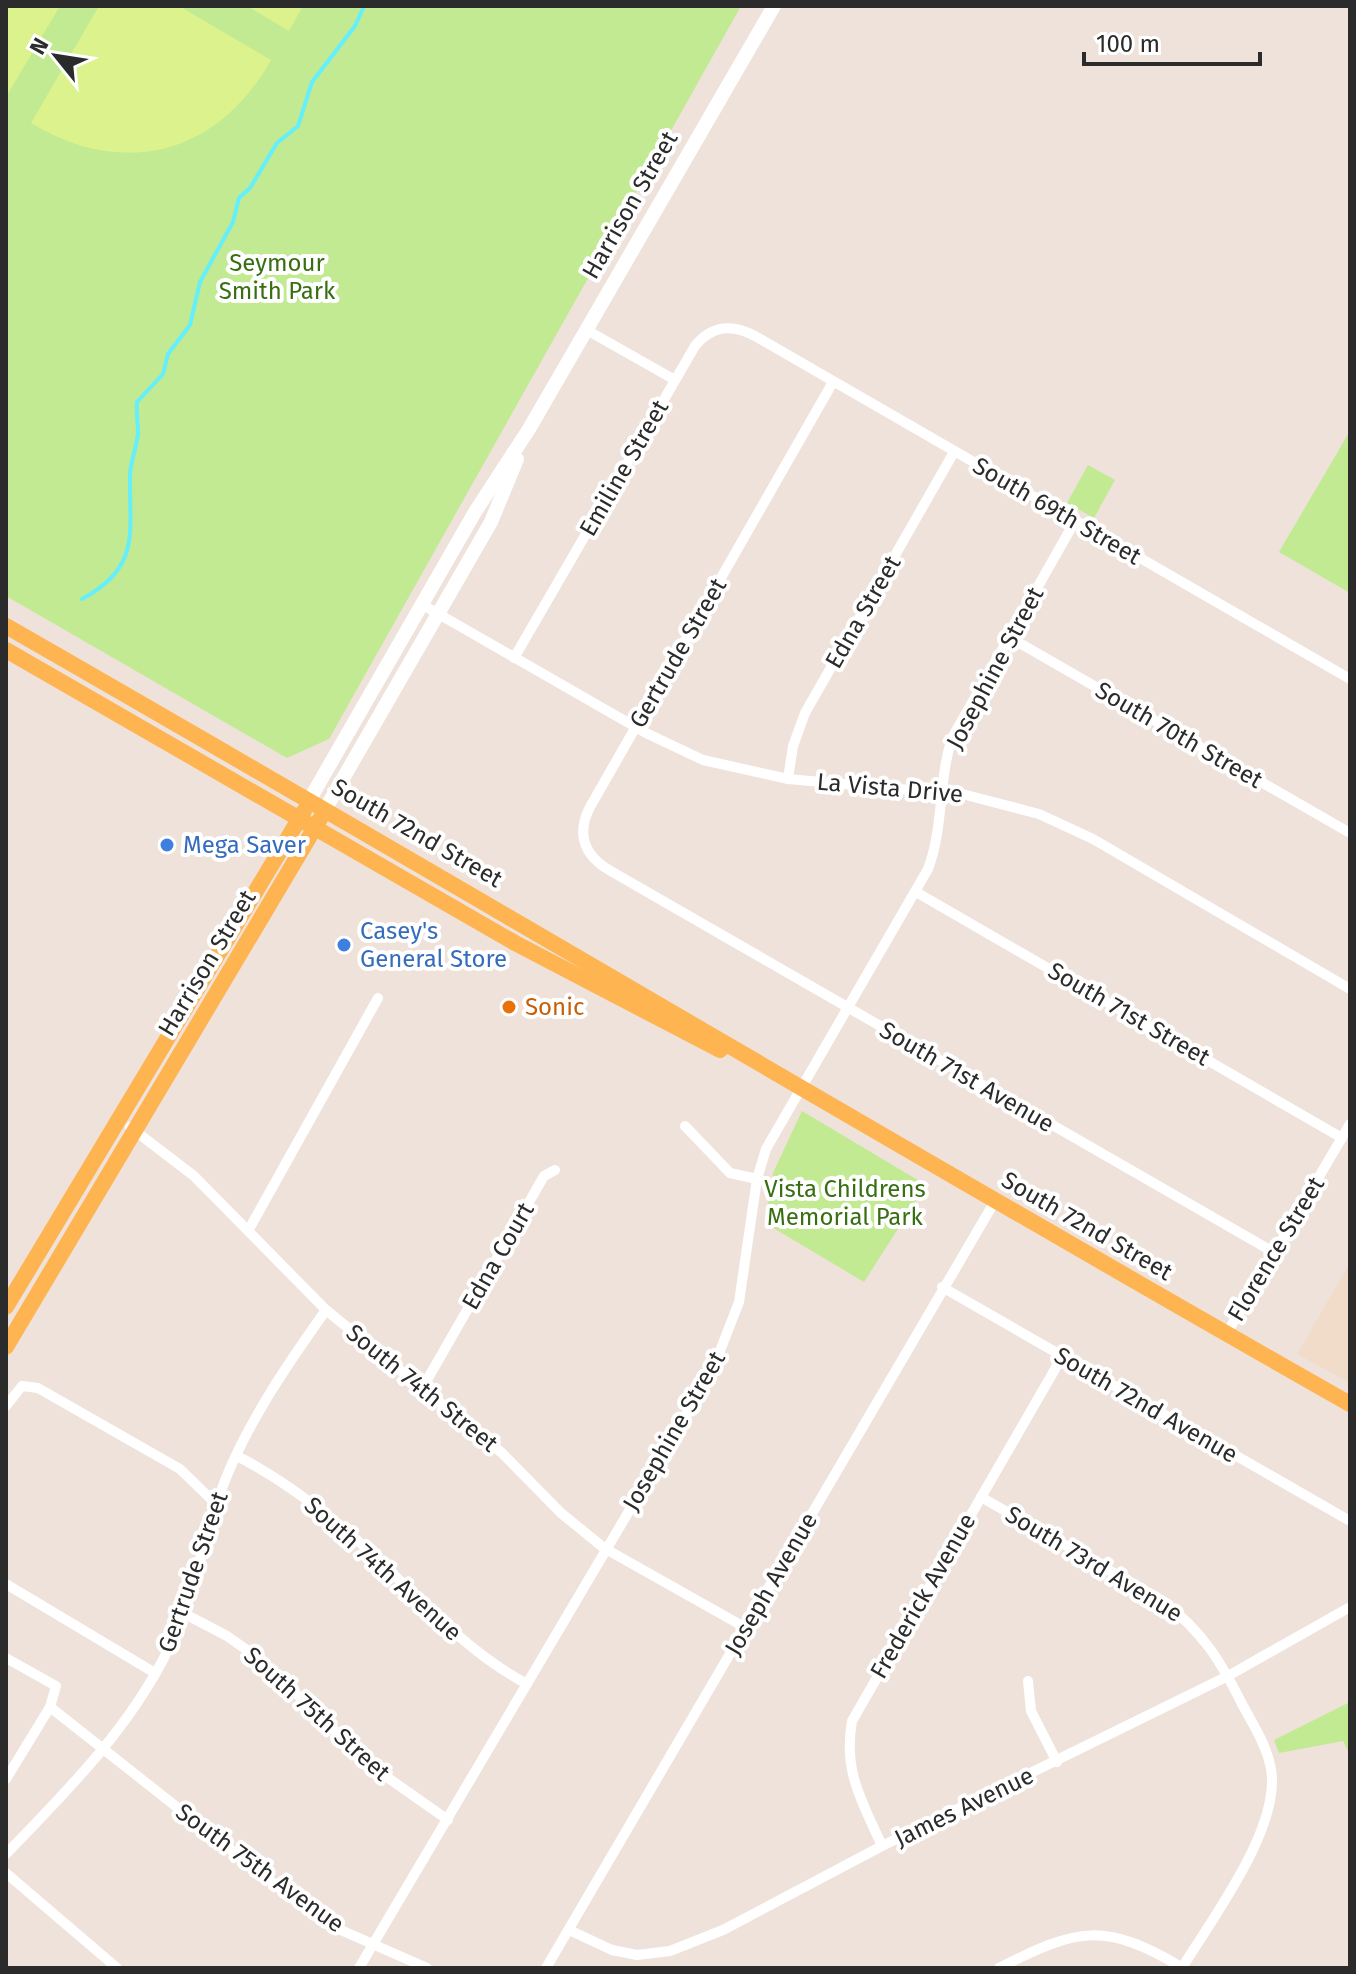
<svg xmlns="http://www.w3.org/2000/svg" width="1356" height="1974" viewBox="0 0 1356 1974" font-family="'Fira Sans',sans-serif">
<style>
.education{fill:#f1dcc9}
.green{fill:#c1ea92}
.pitch{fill:#dbf28d}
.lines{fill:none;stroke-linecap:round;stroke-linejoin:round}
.stream{stroke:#64effa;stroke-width:4}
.street{stroke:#fff;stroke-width:10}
.secondary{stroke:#fff;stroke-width:14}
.primary{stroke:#feb450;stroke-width:16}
.shop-dot{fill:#3f7fe0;stroke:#fff;stroke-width:3}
.food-dot{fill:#e8710a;stroke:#fff;stroke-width:3}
.labels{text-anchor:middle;stroke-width:8;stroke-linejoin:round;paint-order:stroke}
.street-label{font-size:24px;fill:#2b2b2b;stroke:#fff}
.park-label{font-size:24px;fill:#386f13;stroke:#fff}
.shop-label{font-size:24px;fill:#366cbe;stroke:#fff;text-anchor:start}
.food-label{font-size:24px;fill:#c56008;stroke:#fff;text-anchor:start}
</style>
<rect width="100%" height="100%" fill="#eee2db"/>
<path class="education" d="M 1350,1263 L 1350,1383 L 1297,1354 Z"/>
<g class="green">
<path d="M 6,6 L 741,6 L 329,739 L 287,758 L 6,596 Z"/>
<path d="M 1350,431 L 1350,593 L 1279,552 Z"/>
<path d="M 1088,465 L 1115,480 L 1094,518 L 1067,503 Z"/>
<path d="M 802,1111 L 926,1185 L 864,1282 L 765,1223 L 773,1173 Z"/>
<path d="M 1350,1702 L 1350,1755 L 1343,1741 L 1279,1753 L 1274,1740 Z"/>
</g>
<g class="pitch">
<path d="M 6,6 L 60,6 L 6,97 Z"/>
<path d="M 99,6 L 179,6 L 271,60 C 218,155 123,179 31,123 Z"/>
<path d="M 247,6 L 303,6 L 289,31 Z"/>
</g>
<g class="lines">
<path class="stream" d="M 82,599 C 142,567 129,531 130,476 C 130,461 137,448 138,433 C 138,423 136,413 137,402 L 163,374 L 168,354 L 190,325 L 200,282 L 233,222 L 239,198 L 250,188 L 277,143 L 298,126 L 312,82 L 355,26 L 364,6"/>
<g class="street">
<path d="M 585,329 L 675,380"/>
<path d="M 833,382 L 590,807 C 576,834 584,855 609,870 L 1275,1253"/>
<path d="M 423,605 L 646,733 L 703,760 L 788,779 L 966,795 L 1039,814 L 1093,839 L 1350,989"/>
<path d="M 1009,637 L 1350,833"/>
<path d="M 514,658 L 695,346 C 712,325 732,324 755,336 L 1350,679"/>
<path d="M 788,779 L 793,746 L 805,713 L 954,452"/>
<path d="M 916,892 L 1342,1138"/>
<path d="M 685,1126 L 730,1173 L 757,1179"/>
<path d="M 130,1127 L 194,1176 L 326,1310 L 502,1453 L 561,1513 L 604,1548 L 746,1628"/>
<path d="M 248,1231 L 378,998"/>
<path d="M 942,1287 L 1350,1521"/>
<path d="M 1227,1333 L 1350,1124"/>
<path d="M 423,1387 L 544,1176 L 555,1170"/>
<path d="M 6,1406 L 22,1386 L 38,1388 L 180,1469 L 216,1504"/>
<path d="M 237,1456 C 282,1479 320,1508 358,1541 C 414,1591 460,1648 527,1684"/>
<path d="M 981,1497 L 1163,1601 C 1202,1632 1219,1658 1241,1702 C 1252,1723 1267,1745 1271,1769 C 1281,1828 1213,1917 1182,1968"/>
<path d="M 6,1584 L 155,1673"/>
<path d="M 183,1613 L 227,1636 L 261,1660 L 374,1768 L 448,1820"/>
<path d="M 6,1658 L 56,1686 L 50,1707 L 306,1909 L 343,1931 L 427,1968"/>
<path d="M 1028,1681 L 1031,1711 L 1057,1762"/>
<path d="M 6,1779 L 50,1707"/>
<path d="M 882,1846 C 862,1801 843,1772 852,1721 L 1062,1357"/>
<path d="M 6,1854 C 67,1791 129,1729 168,1650 C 195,1597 203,1537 224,1483 C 247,1423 289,1362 326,1310"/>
<path d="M 6,1873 L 117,1968"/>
<path d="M 569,1930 L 612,1950 L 637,1955 L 670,1951 L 723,1930 L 882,1846 L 1228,1676 L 1350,1607"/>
<path d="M 359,1968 L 713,1369 L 739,1302 L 757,1179 L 766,1149 L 928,869 C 944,827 938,781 952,738 L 1075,521"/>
<path d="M 546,1968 L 995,1201"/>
<path d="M 999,1968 C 1078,1928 1104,1921 1183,1968"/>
</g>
<g class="secondary">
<path d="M 310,799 L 475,512 L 529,429 L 774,6"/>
<path d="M 326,808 L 491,522 L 517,459"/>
</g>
<g class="primary">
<path d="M 6,626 C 455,883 900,1149 1350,1404"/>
<path d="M 6,650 L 515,943 L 720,1050"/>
<path d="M 6,1307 L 304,811"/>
<path d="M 6,1347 L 320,819"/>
</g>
</g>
<g class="shop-dot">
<circle cx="167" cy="845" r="8"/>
<circle cx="344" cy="945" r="8"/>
</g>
<circle class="food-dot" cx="509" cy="1007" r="8"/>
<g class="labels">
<g class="street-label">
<text transform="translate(630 205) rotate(-60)" y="8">Harrison Street</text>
<text transform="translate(624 468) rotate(-60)" y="8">Emiline Street</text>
<text transform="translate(1057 511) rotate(30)" y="8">South 69th Street</text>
<text transform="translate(863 612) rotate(-60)" y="8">Edna Street</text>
<text transform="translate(678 653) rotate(-60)" y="8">Gertrude Street</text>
<text transform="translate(995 668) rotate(-62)" y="8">Josephine Street</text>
<text transform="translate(1179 735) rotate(30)" y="8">South 70th Street</text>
<text transform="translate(890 788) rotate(5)" y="8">La Vista Drive</text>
<text transform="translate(417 833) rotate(30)" y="8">South 72nd Street</text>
<text transform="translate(207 963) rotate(-59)" y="8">Harrison Street</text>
<text transform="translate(1129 1014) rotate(30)" y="8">South 71st Street</text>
<text transform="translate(967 1077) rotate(30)" y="8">South 71st Avenue</text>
<text transform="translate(1087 1226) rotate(30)" y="8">South 72nd Street</text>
<text transform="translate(1276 1249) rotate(-59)" y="8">Florence Street</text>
<text transform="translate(498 1256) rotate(-60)" y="8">Edna Court</text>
<text transform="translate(422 1388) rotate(39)" y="8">South 74th Street</text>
<text transform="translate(1146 1405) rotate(30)" y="8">South 72nd Avenue</text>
<text transform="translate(674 1431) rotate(-60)" y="8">Josephine Street</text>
<text transform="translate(1094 1564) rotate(31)" y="8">South 73rd Avenue</text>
<text transform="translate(383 1569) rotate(42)" y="8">South 74th Avenue</text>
<text transform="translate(193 1572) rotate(-71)" y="8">Gertrude Street</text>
<text transform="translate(771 1584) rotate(-60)" y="8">Joseph Avenue</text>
<text transform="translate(923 1596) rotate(-60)" y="8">Frederick Avenue</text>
<text transform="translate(317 1714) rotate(42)" y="8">South 75th Street</text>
<text transform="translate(964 1807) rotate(-26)" y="8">James Avenue</text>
<text transform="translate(260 1868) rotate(36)" y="8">South 75th Avenue</text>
</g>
<g class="park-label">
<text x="277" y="271">Seymour<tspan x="277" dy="28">Smith Park</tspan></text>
<text x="845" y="1197">Vista Childrens<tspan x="845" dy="28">Memorial Park</tspan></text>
</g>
<g class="shop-label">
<text x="183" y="853">Mega Saver</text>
<text x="360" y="939">Casey's<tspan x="360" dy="28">General Store</tspan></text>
</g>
<g class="food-label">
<text x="525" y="1015">Sonic</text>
</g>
</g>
<rect width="1356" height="1974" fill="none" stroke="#2b2b2b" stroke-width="16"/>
<g transform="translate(56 56) rotate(300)" stroke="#ffffff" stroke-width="6" paint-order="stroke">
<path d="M0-6L14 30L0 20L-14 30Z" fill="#2b2b2b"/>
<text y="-12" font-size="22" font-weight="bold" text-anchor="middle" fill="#2b2b2b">N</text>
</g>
<path d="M1084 52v12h176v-12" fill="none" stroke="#2b2b2b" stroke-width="4"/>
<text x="1096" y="52" font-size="24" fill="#2b2b2b" stroke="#ffffff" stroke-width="6" paint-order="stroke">100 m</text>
</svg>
